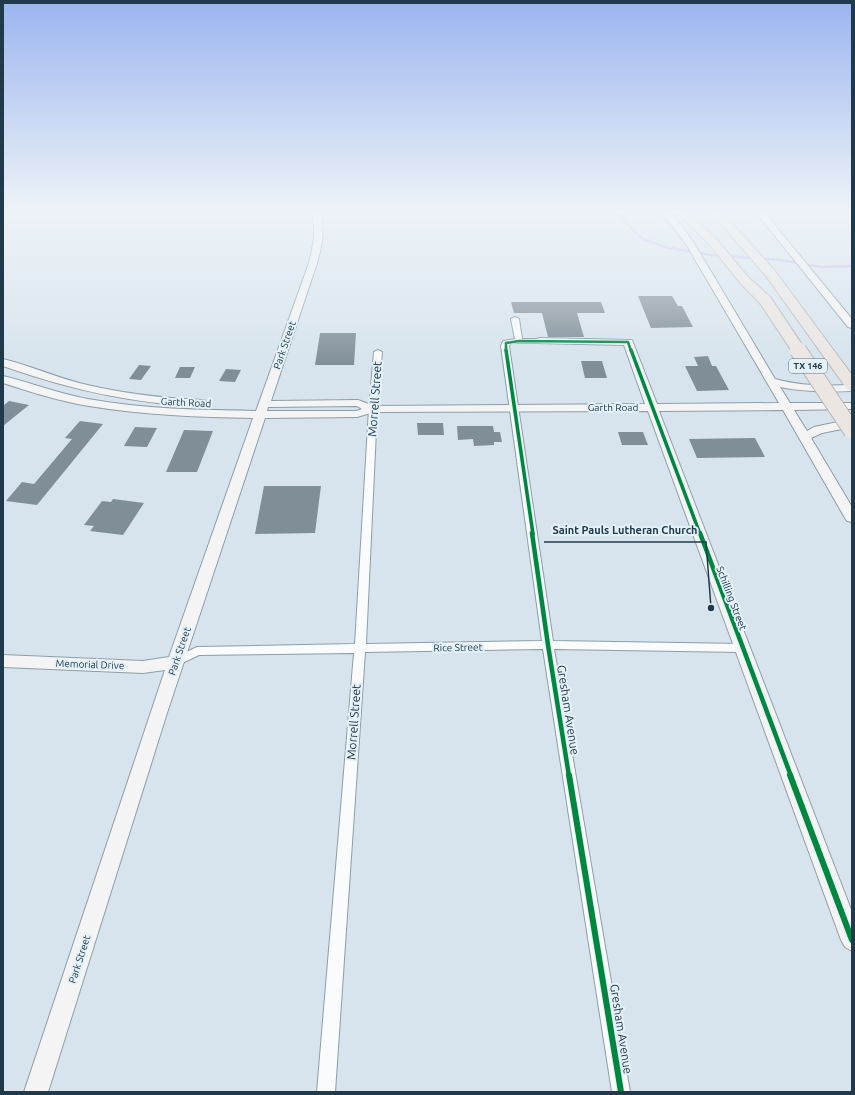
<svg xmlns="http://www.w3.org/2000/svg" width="855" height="1095" viewBox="0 0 855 1095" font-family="Ubuntu,sans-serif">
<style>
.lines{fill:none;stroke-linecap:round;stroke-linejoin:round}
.stream{stroke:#c7b6f9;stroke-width:2.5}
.building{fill:#808e98}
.street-casing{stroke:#8c9ea9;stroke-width:2}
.secondary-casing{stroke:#8c9ea9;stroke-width:2}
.highway-casing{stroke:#b6b6b5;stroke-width:2}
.street{fill:#f9fbfc;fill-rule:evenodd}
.secondary{fill:#f5f4f4;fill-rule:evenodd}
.highway{fill:#ebe6e2;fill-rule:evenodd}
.highway-bridge-far1-casing{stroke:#b6b6b5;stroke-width:14;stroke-linecap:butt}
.highway-bridge-casing{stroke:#b6b6b5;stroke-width:18;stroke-linecap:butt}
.highway-bridge-far1{stroke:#ebe6e2;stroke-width:12}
.highway-bridge{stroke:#ebe6e2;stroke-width:16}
.cycleway-far3-casing{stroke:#e5f1fa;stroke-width:4}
.cycleway-far2-casing{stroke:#e5f1fa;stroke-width:5.5}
.cycleway-far1-casing{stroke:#e5f1fa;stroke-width:7}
.cycleway-casing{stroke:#e5f1fa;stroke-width:8}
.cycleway-far3{stroke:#00873e;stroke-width:2.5}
.cycleway-far2{stroke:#00873e;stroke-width:3.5}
.cycleway-far1{stroke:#00873e;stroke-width:4.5}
.cycleway{stroke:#00873e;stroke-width:6}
.labels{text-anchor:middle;stroke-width:4;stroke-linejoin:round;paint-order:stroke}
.shield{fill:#e5f1fa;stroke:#5b7180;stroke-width:1}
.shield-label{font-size:9px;font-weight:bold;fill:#203a4b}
.street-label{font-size:10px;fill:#203a4b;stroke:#e5f1fa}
.near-street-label{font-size:12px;fill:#203a4b;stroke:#e5f1fa}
.leader{fill:none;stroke:#203a4b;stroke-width:1.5}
.callout-dot{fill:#203a4b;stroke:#e5f1fa;stroke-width:1.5}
.callout-label{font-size:11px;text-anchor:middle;font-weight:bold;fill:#203a4b;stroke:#e5f1fa;stroke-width:4;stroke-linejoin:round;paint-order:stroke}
</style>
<rect width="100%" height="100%" fill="#d7e4ed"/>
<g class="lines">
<path class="stream" d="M 615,211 L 641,238 L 665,247 L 710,255 L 781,260 L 821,267 L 852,266"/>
</g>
<g class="building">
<path d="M 638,296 L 672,296 L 678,306 L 682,306 L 693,327 L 651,328 Z"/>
<path d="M 511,302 L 601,302 L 605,313 L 577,313 L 584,337 L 548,337 L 542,313 L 514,313 Z"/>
<path d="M 320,333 L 356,333 L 354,365 L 315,365 Z"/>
<path d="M 708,356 L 712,366 L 716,366 L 729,390 L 697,391 L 685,366 L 698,366 L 694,357 Z"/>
<path d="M 581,361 L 602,361 L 607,378 L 585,378 Z"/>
<path d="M 139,365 L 151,366 L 141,380 L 129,379 Z"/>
<path d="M 180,367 L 195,367 L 190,378 L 175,378 Z"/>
<path d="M 226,369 L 241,370 L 235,382 L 219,381 Z"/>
<path d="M 9,401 L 29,405 L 3,426 L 3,406 Z"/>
<path d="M 80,421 L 103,424 L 37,505 L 6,501 L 22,482 L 34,484 L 72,439 L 65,438 Z"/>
<path d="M 417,423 L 443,423 L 444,435 L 418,435 Z"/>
<path d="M 457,426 L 493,426 L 494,432 L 500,432 L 502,442 L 494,442 L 494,445 L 474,446 L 473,439 L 458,440 Z"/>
<path d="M 135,427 L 157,428 L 147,447 L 124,446 Z"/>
<path d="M 184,430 L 213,431 L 197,472 L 166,472 Z"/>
<path d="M 618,432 L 643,432 L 648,445 L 622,445 Z"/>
<path d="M 755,438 L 765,457 L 697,458 L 689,439 Z"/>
<path d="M 264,486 L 321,486 L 315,533 L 255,534 Z"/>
<path d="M 113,499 L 144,503 L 123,535 L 90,531 L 94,526 L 84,525 L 102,501 L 111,502 Z"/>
</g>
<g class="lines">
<defs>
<path id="street" d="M 515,317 L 519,319 L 522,339 L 540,339 L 544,341 L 540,343 L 511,343 L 509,346 L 553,641 L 742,644 L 746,645 L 748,648 L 746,651 L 742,652 L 554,649 L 630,1092 L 612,1092 L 543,649 L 365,652 L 335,1092 L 317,1092 L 354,653 L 199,655 L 176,666 L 172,665 L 170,662 L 172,659 L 197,647 L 355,644 L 369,409 L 374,352 L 378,350 L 382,352 L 377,409 L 366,644 L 542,641 L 501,346 L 503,341 L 515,339 L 511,319 Z"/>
<g id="secondary">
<path d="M 312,211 L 320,211 C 324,233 323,242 317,263 L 271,401 L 358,400 L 374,406 L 645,404 L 624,345 L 536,343 L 535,341 L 536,339 L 540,338 L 632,340 L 657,404 L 779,403 L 686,244 L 671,224 L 659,211 L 668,211 L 677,220 L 694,243 L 775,379 C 800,386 826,386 852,385 L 852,391 C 828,392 804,392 780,387 L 790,403 L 852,403 L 852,409 L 794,410 L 807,431 L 814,427 L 852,419 L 852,427 L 822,433 L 811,438 L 852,507 L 852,522 L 847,521 L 845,518 L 783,410 L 659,411 L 852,912 L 852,951 L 845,947 L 841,940 L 648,411 L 374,412 L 357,417 L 265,418 L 167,713 L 48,1092 L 24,1092 L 165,670 L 143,673 L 3,667 L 3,655 L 143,661 L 169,657 L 253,418 C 198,417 143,415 89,406 C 59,401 31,392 3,383 L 3,376 C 32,383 59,394 88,399 C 143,409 200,410 256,411 L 309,263 C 314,243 316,232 312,211 ZM 357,406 L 362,409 L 356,411 L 267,411 L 268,407 Z"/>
<path d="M 755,211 L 763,211 L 852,319 L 852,328 L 848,327 Z"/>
<path d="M 3,359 C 28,365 53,376 79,383 C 119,393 160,398 202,400 L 206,401 L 208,403 L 206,405 L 202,406 C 133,404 68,389 3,366 Z"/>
</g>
<g id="highway">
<path d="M 675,211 L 687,211 L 718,241 L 748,277 L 770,297 L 771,300 L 770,303 L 760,303 L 740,283 L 710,245 Z"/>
<path d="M 710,211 L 721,211 L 775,271 L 852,375 L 852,391 L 847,389 L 766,276 Z"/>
</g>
</defs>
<use href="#street" class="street-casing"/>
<use href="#secondary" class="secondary-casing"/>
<use href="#highway" class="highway-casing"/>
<use href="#street" class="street"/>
<use href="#secondary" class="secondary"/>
<use href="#highway" class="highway"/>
<defs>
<path id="highway-bridge-far1" d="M 765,300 L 799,351"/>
<path id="highway-bridge" d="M 798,350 L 852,431"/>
</defs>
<use href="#highway-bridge-far1" class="highway-bridge-far1-casing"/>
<use href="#highway-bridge" class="highway-bridge-casing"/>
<use href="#highway-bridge-far1" class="highway-bridge-far1"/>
<use href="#highway-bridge" class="highway-bridge"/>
<defs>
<path id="cycleway-far3" d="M 506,351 L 506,343 L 519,341 L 628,342 L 631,351"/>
<g id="cycleway-far2">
<path d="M 506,350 L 533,534"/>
<path d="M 631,350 L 700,534"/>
</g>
<g id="cycleway-far1">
<path d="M 532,533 L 548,645 L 569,776"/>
<path d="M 700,533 L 791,776"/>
</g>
<g id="cycleway">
<path d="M 569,775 L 621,1092"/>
<path d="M 790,775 L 852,940"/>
</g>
</defs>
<use href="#cycleway-far3" class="cycleway-far3-casing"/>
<use href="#cycleway-far2" class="cycleway-far2-casing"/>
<use href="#cycleway-far1" class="cycleway-far1-casing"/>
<use href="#cycleway" class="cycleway-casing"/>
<use href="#cycleway-far3" class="cycleway-far3"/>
<use href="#cycleway-far2" class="cycleway-far2"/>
<use href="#cycleway-far1" class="cycleway-far1"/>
<use href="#cycleway" class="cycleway"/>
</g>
<linearGradient id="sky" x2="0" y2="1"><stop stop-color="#9bb5ef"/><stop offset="0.58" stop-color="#edf3f7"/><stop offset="1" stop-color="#edf3f7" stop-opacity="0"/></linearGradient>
<rect width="855" height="365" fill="url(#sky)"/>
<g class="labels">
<rect class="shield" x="789" y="359" width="38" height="14" rx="3"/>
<g class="shield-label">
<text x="808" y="369">TX 146</text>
</g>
<g class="street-label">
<text transform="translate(284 345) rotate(-71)" y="4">Park Street</text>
<text transform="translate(186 402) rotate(3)" y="4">Garth Road</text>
<text x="613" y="411">Garth Road</text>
<text transform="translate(732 598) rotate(69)" y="4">Schilling Street</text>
<text transform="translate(458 647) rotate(-1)" y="4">Rice Street</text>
<text transform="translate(179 651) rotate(-71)" y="4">Park Street</text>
<text transform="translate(90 664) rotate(2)" y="4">Memorial Drive</text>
<text transform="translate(79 959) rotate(-72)" y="4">Park Street</text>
</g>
<g class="near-street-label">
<text transform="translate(375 399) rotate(-86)" y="4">Morrell Street</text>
<text transform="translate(568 710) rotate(81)" y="4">Gresham Avenue</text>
<text transform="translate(354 722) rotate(-86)" y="4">Morrell Street</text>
<text transform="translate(621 1029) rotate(81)" y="4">Gresham Avenue</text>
</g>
</g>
<path class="leader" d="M711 608L706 542H544"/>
<circle class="callout-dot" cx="711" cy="608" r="4"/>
<g class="callout-label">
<text x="625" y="534">Saint Pauls Lutheran Church</text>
</g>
<rect width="855" height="1095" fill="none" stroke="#203a4b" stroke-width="8"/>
</svg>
